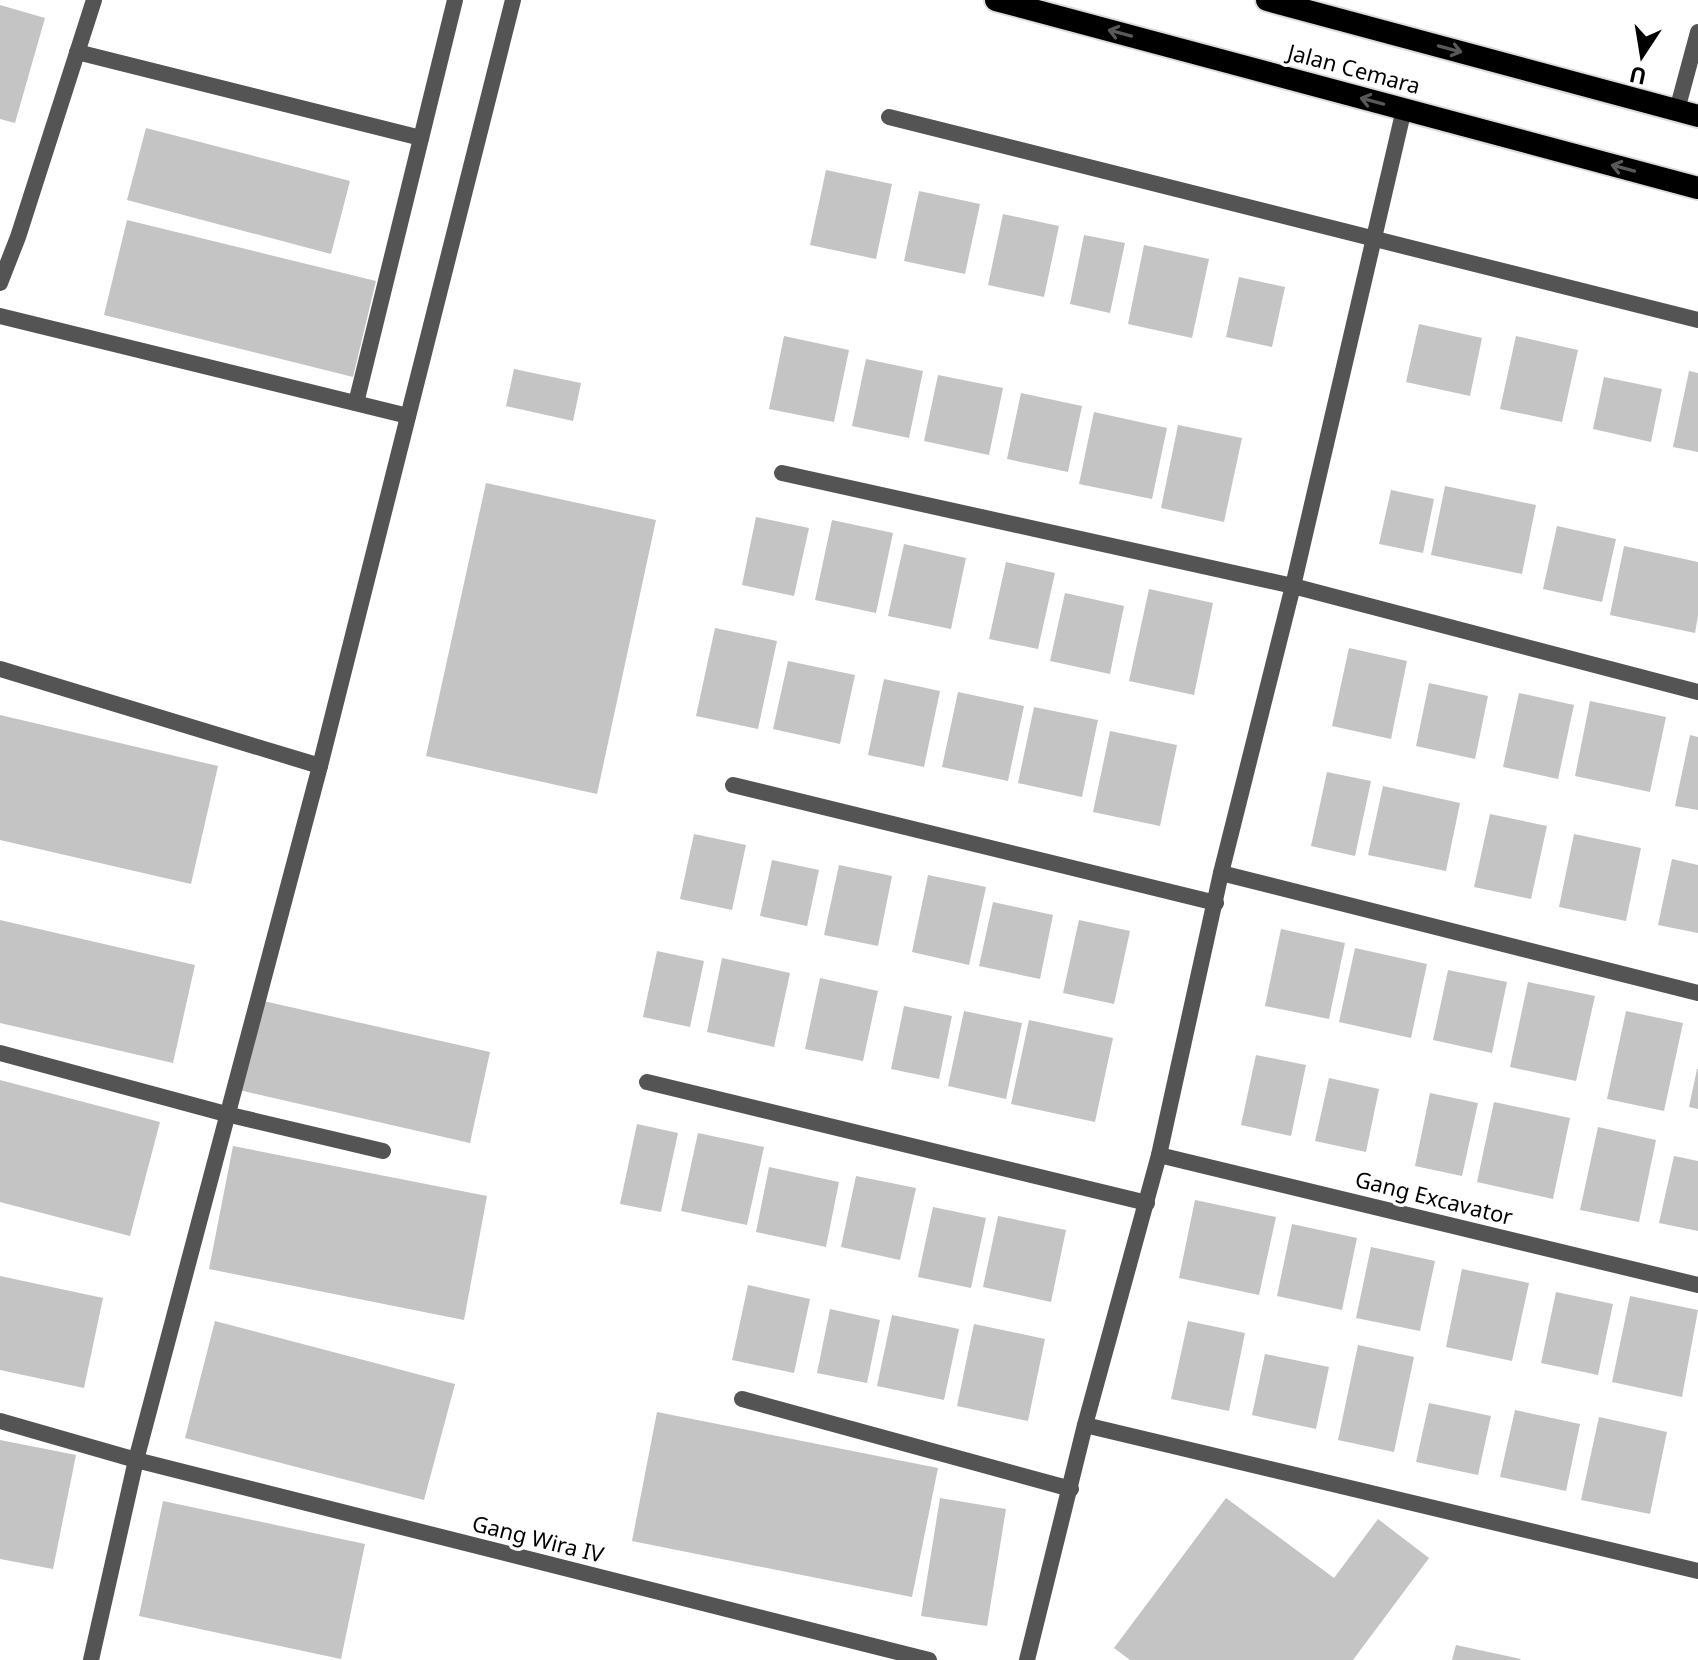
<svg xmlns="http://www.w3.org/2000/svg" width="1698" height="1660" viewBox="0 0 1698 1660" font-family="'Noto Sans',sans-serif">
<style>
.building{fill:#c4c4c4}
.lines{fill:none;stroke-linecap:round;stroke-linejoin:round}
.trunk-casing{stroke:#dbdbdb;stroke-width:26}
.minor{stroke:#545454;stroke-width:16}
.trunk{stroke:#000;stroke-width:22}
.oneway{stroke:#595959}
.labels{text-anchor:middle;stroke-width:7;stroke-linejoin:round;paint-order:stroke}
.street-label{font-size:22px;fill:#000;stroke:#fff}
</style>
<rect width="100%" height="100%" fill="#fff"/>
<g class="building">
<path d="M 0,5 L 45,18 L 15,123 L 0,119 Z"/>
<path d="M 146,128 L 350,181 L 331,254 L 127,200 Z"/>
<path d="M 826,170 L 892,184 L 876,259 L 810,245 Z"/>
<path d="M 919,191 L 980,204 L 965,274 L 904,261 Z"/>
<path d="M 1003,214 L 1059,226 L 1044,297 L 988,285 Z"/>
<path d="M 127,220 L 376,281 L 353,377 L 104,315 Z"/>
<path d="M 1084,235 L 1125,243 L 1110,313 L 1070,304 Z"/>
<path d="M 1144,245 L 1209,259 L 1192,338 L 1128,324 Z"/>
<path d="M 1239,277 L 1285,287 L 1272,347 L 1226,337 Z"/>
<path d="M 1419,324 L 1482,338 L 1470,396 L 1406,382 Z"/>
<path d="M 784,336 L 849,350 L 834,422 L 769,409 Z"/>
<path d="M 1516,336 L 1578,350 L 1562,422 L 1500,409 Z"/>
<path d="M 866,359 L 923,371 L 909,438 L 852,426 Z"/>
<path d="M 514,369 L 581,383 L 573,421 L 506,406 Z"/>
<path d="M 1689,371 L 1698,373 L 1698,452 L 1673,447 Z"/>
<path d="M 938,375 L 1003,388 L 989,455 L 924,441 Z"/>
<path d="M 1604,377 L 1662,389 L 1651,442 L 1593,429 Z"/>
<path d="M 1021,393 L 1082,406 L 1068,472 L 1007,459 Z"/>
<path d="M 1094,412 L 1167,428 L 1152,499 L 1079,484 Z"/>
<path d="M 1178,425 L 1242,438 L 1224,522 L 1161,508 Z"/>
<path d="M 486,483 L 656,520 L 597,794 L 426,756 Z"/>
<path d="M 1445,486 L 1536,505 L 1522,574 L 1431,555 Z"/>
<path d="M 1391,490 L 1434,499 L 1423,553 L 1379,544 Z"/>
<path d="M 756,517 L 809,528 L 794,596 L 742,585 Z"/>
<path d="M 832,520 L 893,533 L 876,613 L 815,600 Z"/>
<path d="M 1557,526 L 1616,539 L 1602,602 L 1543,589 Z"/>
<path d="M 904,544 L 966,558 L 951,629 L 888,616 Z"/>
<path d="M 1624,546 L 1698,562 L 1698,616 L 1695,633 L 1610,615 Z"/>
<path d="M 1006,562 L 1055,573 L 1038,649 L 989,639 Z"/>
<path d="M 1149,589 L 1213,603 L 1194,695 L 1129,681 Z"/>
<path d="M 1065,593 L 1124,606 L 1110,674 L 1050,661 Z"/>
<path d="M 715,628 L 777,641 L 758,729 L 696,716 Z"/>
<path d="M 1349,648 L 1407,661 L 1391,739 L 1332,726 Z"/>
<path d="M 788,661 L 855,675 L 840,744 L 773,729 Z"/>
<path d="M 884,679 L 940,691 L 924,767 L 868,755 Z"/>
<path d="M 1429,683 L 1488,696 L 1475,759 L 1416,746 Z"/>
<path d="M 958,692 L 1024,706 L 1008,781 L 942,767 Z"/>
<path d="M 1519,693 L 1574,705 L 1558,779 L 1503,767 Z"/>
<path d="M 1590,701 L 1666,717 L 1650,792 L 1575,776 Z"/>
<path d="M 1034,707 L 1098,720 L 1082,797 L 1018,783 Z"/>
<path d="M 0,715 L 218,766 L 191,884 L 0,840 Z"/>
<path d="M 1110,731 L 1177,745 L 1160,826 L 1093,812 Z"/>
<path d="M 1690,735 L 1698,737 L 1698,810 L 1675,806 Z"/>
<path d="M 1327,772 L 1371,781 L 1355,856 L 1311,846 Z"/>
<path d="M 1383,786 L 1460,803 L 1446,871 L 1368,855 Z"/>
<path d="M 1490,814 L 1547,826 L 1531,899 L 1474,887 Z"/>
<path d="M 694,834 L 746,845 L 732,910 L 680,899 Z"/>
<path d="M 1574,834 L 1641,848 L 1626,921 L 1559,907 Z"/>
<path d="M 1672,859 L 1698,865 L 1698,933 L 1658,925 Z"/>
<path d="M 772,860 L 819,870 L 807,926 L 760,916 Z"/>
<path d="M 839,865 L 892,876 L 878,946 L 824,935 Z"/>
<path d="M 928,875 L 986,887 L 969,965 L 912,952 Z"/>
<path d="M 993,902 L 1053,915 L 1040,979 L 979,966 Z"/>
<path d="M 0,920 L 195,965 L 173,1063 L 0,1023 Z"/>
<path d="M 1079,920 L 1130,931 L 1114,1004 L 1063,993 Z"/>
<path d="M 1281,929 L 1345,943 L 1329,1019 L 1265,1006 Z"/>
<path d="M 1355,948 L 1427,964 L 1411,1038 L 1339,1022 Z"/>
<path d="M 657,951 L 704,961 L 690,1027 L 643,1017 Z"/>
<path d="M 722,958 L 790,973 L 774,1047 L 707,1032 Z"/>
<path d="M 1448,970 L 1507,982 L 1492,1053 L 1433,1040 Z"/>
<path d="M 820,978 L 878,991 L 863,1061 L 805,1049 Z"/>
<path d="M 1528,982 L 1595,996 L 1576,1081 L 1510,1067 Z"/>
<path d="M 259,1000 L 490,1052 L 470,1143 L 239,1090 Z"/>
<path d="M 904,1006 L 952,1016 L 939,1079 L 891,1069 Z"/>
<path d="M 964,1011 L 1022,1023 L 1006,1099 L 948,1086 Z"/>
<path d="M 1626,1011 L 1683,1023 L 1664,1111 L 1607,1099 Z"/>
<path d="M 1029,1020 L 1113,1038 L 1095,1122 L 1011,1104 Z"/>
<path d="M 1256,1055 L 1306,1065 L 1291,1136 L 1241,1125 Z"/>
<path d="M 1697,1069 L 1698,1069 L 1698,1109 L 1689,1107 Z"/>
<path d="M 1329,1078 L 1379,1089 L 1366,1152 L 1315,1141 Z"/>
<path d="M 0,1080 L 160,1122 L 130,1236 L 0,1202 Z"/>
<path d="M 1430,1093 L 1478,1103 L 1462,1176 L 1415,1166 Z"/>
<path d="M 1494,1102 L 1570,1118 L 1553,1199 L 1477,1182 Z"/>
<path d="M 637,1124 L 678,1133 L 661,1212 L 620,1204 Z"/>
<path d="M 1598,1127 L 1656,1140 L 1639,1222 L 1580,1210 Z"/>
<path d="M 698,1133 L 764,1147 L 747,1225 L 681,1211 Z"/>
<path d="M 233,1146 L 487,1196 L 464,1320 L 209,1269 Z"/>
<path d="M 1674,1156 L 1698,1161 L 1698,1231 L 1659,1223 Z"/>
<path d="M 769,1167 L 839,1182 L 826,1247 L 756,1232 Z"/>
<path d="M 856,1176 L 916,1188 L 900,1260 L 841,1247 Z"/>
<path d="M 1195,1200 L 1276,1217 L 1259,1295 L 1179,1278 Z"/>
<path d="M 933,1207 L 986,1218 L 971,1288 L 918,1277 Z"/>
<path d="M 998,1216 L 1066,1230 L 1051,1302 L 983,1287 Z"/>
<path d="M 1292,1224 L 1357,1238 L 1342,1310 L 1277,1296 Z"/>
<path d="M 1371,1247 L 1435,1261 L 1420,1331 L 1356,1318 Z"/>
<path d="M 1462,1269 L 1529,1283 L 1512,1361 L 1446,1347 Z"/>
<path d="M 0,1276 L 103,1298 L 84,1388 L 0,1370 Z"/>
<path d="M 748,1285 L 810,1299 L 794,1373 L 732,1360 Z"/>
<path d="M 1556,1292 L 1613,1304 L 1598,1375 L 1541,1363 Z"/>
<path d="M 1630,1296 L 1698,1310 L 1682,1397 L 1612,1382 Z"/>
<path d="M 830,1309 L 880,1320 L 867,1383 L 817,1373 Z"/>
<path d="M 892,1315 L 959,1329 L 944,1400 L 877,1386 Z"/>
<path d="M 215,1321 L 455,1384 L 424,1500 L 185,1438 Z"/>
<path d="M 1188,1321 L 1245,1333 L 1229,1411 L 1171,1399 Z"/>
<path d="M 974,1324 L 1045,1339 L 1028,1421 L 957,1406 Z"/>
<path d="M 1358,1345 L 1414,1357 L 1394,1452 L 1338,1440 Z"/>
<path d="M 1265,1354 L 1329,1367 L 1316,1429 L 1252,1415 Z"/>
<path d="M 1429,1403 L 1491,1416 L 1478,1475 L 1416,1462 Z"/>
<path d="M 1515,1410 L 1580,1424 L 1566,1491 L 1500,1477 Z"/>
<path d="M 657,1412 L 938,1468 L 912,1597 L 632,1541 Z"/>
<path d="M 1599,1417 L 1667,1432 L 1650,1514 L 1581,1500 Z"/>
<path d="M 0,1440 L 76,1455 L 53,1569 L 0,1559 Z"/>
<path d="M 940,1498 L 1006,1509 L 987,1626 L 921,1616 Z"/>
<path d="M 1226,1498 L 1334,1578 L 1378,1519 L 1429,1558 L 1353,1660 L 1130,1660 L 1114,1648 Z"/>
<path d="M 163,1501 L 365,1544 L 341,1659 L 139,1616 Z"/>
<path d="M 1456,1645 L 1521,1659 L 1520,1660 L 1452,1660 Z"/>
</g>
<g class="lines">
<defs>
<g id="trunk">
<path d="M 996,0 L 1698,188"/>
<path d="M 1267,0 L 1698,116"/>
</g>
</defs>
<use href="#trunk" class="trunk-casing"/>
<g class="minor">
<path d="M 77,52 L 421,138"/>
<path d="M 1677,110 L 1698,32"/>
<path d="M 889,117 L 1698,320"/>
<path d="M 0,283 L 18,237 L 94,0"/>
<path d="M 0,316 L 408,416"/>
<path d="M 356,403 L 455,0"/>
<path d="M 782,473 L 1293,586 L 1698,692"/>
<path d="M 0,669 L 320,766"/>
<path d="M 733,785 L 1216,903"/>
<path d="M 1221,873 L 1698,993"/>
<path d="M 0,1053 L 226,1114 L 383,1151"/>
<path d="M 647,1082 L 1147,1203"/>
<path d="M 1159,1155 L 1698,1285"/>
<path d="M 742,1399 L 1071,1489"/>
<path d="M 0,1421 L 136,1460 L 929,1660"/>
<path d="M 1085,1425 L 1698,1571"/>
<path d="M 91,1660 L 136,1460 L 320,766 L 513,0"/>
<path d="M 1027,1660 L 1085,1425 L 1159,1155 L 1221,873 L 1293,586 L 1404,109"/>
</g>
<use href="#trunk" class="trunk"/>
</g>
<defs><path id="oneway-shaft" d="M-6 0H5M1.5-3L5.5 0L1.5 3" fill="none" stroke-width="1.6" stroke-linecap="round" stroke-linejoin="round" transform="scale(2)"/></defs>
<g class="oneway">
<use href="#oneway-shaft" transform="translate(1120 33) rotate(-165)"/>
<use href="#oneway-shaft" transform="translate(1450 49) rotate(15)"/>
<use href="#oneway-shaft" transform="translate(1372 101) rotate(-165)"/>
<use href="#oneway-shaft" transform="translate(1623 168) rotate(-165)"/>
</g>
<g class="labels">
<g class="street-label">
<text transform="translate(1354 69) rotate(15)" y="8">Jalan Cemara</text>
<text transform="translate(1434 1198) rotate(14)" y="8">Gang Excavator</text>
<text transform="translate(538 1539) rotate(14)" y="8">Gang Wira IV</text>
</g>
</g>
<g transform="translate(1642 56) rotate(192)" stroke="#ffffff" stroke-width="6" paint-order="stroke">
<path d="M0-6L14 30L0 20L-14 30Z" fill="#000000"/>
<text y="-12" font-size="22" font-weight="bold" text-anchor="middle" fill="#000000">U</text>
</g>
</svg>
